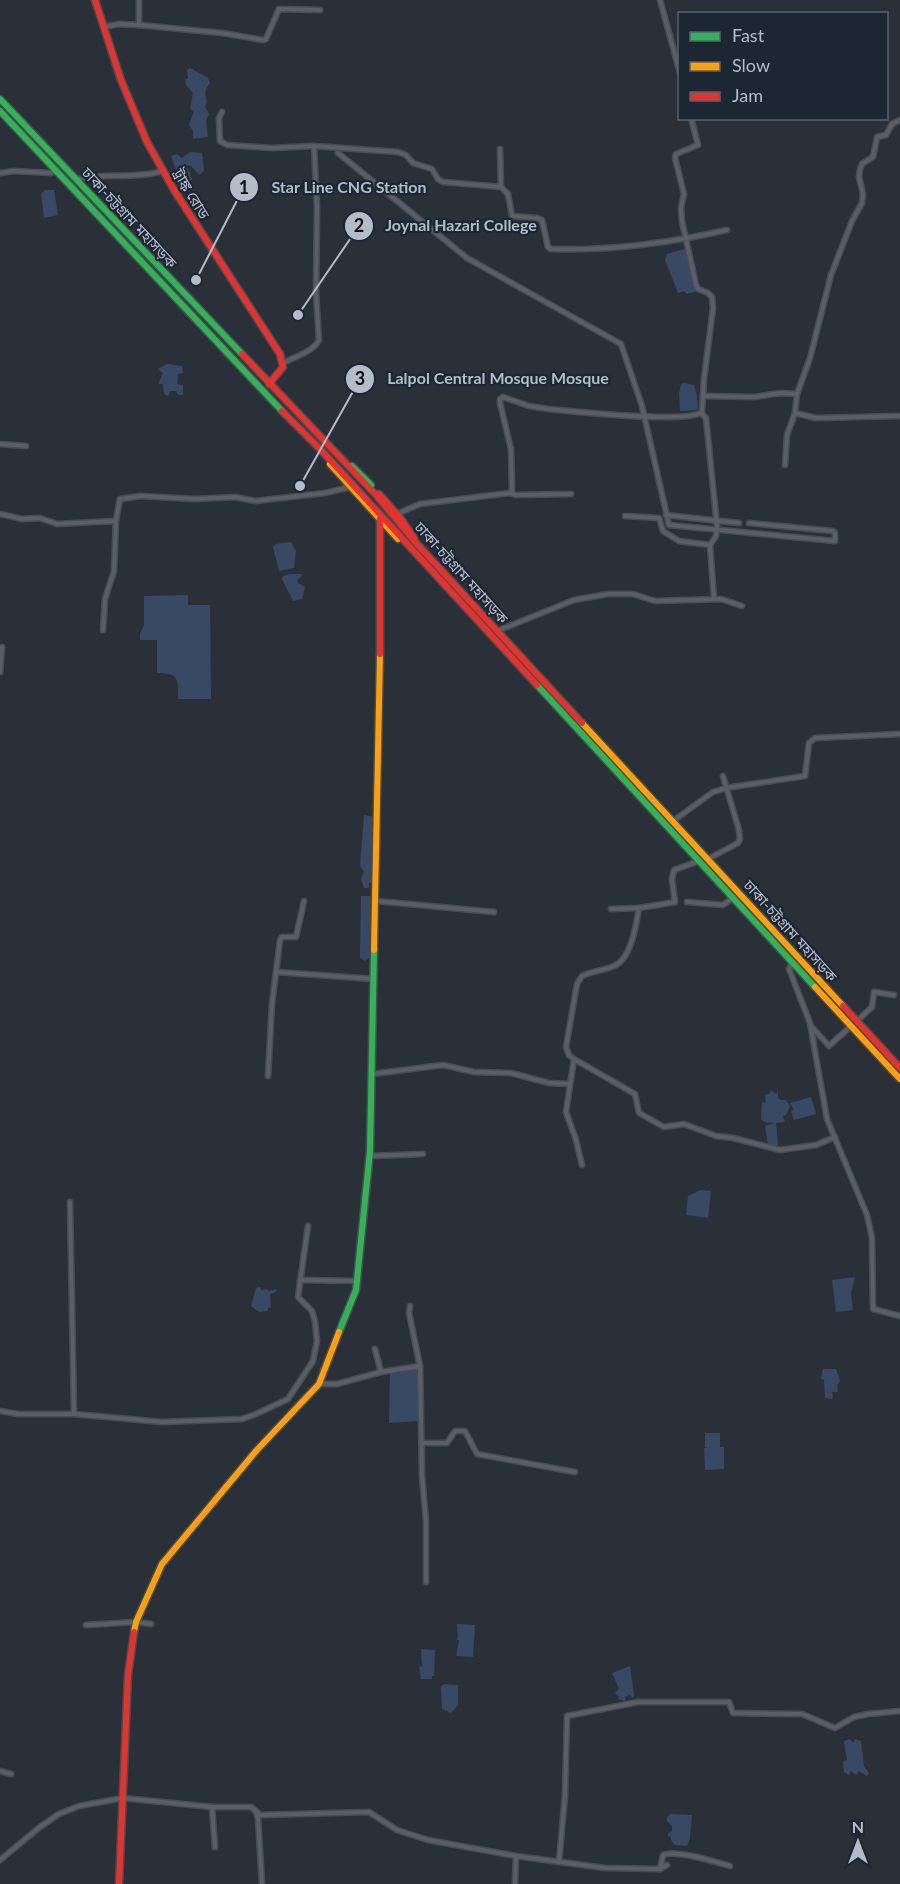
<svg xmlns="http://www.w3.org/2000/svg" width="900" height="1884" viewBox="0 0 900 1884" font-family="Lato,'Noto Sans Bengali',sans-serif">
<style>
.water{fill:#384963}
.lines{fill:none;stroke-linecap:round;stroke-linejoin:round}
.street-casing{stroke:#484c53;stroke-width:7}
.fast-casing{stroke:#484c53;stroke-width:9}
.slow-casing{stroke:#484c53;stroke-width:9}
.jam-casing{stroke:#484c53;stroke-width:9}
.street{stroke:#5a5e66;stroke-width:4}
.fast{stroke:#30b455;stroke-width:6}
.slow{stroke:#ff9f0a;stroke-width:6}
.jam{stroke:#e5322d;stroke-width:6}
.labels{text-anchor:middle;stroke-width:4.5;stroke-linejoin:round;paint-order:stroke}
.street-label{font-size:15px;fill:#b4bcc9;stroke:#1d2633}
.leader{fill:none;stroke:#b4bcc9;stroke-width:2}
.callout-dot{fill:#b4bcc9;stroke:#1d2633;stroke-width:2}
.mark-label{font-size:18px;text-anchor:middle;font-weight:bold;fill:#111}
.callout-label{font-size:16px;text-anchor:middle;font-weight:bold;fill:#b4bcc9;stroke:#1d2633;stroke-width:4.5;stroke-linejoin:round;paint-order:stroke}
</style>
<rect width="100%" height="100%" fill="#2a3038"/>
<g class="water">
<path d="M 190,68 L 208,78 L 210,83 C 205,89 204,95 207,102 L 205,107 L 209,114 L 206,121 L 208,137 L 193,139 L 193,131 L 189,125 L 194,111 L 190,109 L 193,93 L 186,85 L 185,80 L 188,78 L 187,70 Z"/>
<path d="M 190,152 L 202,153 L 204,171 L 199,175 L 190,165 L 187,166 L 192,179 L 191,184 L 184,184 L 181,175 L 178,176 L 171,156 L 177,154 L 182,158 Z"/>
<path d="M 45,190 L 54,190 L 58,215 L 44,218 L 41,194 Z"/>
<path d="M 685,249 L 697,291 L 687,294 L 684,291 L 678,293 L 665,260 L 667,254 Z"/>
<path d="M 167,364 L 182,366 L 183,373 L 178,374 L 177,384 L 183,385 L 183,395 L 178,395 L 176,391 L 170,391 L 169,395 L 167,396 L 164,394 L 163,384 L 158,384 L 163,373 L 158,369 Z"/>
<path d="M 684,383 L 694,385 L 697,396 L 698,410 L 680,411 L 679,393 L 681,384 Z"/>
<path d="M 291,542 L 296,551 L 294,568 L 279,571 L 273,547 L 276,544 Z"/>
<path d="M 290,574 L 301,574 L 302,576 L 297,580 L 298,583 L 305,587 L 302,599 L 293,601 L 282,579 L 283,576 Z"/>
<path d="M 188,595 L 188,605 L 210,605 L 211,699 L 178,699 C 178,679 179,673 157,673 L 157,640 L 140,640 L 140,634 L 144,625 L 144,596 Z"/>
<path d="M 364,815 L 374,817 L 372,883 L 369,883 L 369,888 L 364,888 L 361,879 L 364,872 L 360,866 Z"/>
<path d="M 361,896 L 371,896 L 369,958 L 365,961 L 360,958 Z"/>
<path d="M 771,1090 L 776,1094 L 778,1092 L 778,1098 L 781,1100 L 786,1100 L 790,1106 L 786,1115 L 783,1116 L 785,1122 L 776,1123 L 778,1146 L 768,1145 L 765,1126 L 775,1123 L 764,1122 L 761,1119 L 762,1103 L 766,1102 L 765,1095 L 770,1093 Z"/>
<path d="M 811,1097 L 816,1114 L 794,1120 L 791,1111 L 794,1110 L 790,1103 Z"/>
<path d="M 701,1190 L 711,1191 L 708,1218 L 686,1215 L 688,1196 Z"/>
<path d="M 855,1277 L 851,1293 L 853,1310 L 836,1312 L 832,1280 Z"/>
<path d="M 260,1287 L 261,1290 L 267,1289 L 269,1291 L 276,1289 L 276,1292 L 270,1294 L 271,1307 L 268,1308 L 268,1311 L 259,1312 L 251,1306 L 256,1288 Z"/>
<path d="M 417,1366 L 422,1421 L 389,1423 L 390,1373 Z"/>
<path d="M 823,1369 L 836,1369 L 840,1381 L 837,1385 L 838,1392 L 832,1392 L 833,1397 L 832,1399 L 825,1398 L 824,1380 L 821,1379 Z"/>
<path d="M 705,1433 L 720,1433 L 720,1447 L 724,1447 L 724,1469 L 705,1470 L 704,1448 L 708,1448 L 705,1447 Z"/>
<path d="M 457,1624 L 475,1625 L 473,1657 L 456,1656 L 459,1640 L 457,1640 L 458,1637 Z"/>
<path d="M 421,1649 L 435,1650 L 434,1676 L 432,1676 L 432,1679 L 421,1679 L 419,1667 L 422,1666 Z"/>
<path d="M 630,1666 L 634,1695 L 633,1698 L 630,1695 L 625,1697 L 625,1701 L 618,1699 L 619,1696 L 615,1693 L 619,1689 L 612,1673 Z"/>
<path d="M 444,1684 L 458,1685 L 458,1705 L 451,1713 L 442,1709 L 441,1687 Z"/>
<path d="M 850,1739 L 853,1743 L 855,1739 L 861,1741 L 864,1766 L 869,1773 L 867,1776 L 859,1771 L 856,1775 L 851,1771 L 849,1775 L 844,1772 L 843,1762 L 847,1760 L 844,1741 Z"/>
<path d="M 670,1814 L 692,1815 L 690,1838 L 687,1846 L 675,1845 L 671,1840 L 671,1837 L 668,1836 L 668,1833 L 672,1831 L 672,1826 L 667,1821 L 667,1817 Z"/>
</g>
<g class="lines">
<defs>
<g id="street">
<path d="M 660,0 L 680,73"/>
<path d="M 139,25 L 222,33 L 263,40 L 266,39 L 279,9 L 320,10"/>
<path d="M 104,27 L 119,24 L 139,25 L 139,0"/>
<path d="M 222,112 L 219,118 L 220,141 L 227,145 L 272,148 L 314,146 L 398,152 L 406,155 L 413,163 L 432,169 L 438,179 L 443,182 L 501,187 L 508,194 L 512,216 L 537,218 L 542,220 L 548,247 L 551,249 C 610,251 669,243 727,230"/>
<path d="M 500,149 L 501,187"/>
<path d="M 338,153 L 467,258 L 621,344 L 642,406 L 669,525 L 835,541 L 835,533 L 833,531 L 749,523"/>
<path d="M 0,173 L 14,171 L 51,173 L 56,171"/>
<path d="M 77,179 C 105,173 136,179 163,171"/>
<path d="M 283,363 C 294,357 313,352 319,340 L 316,293 L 317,207 L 314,146"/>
<path d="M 703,396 L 755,397 L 780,393 L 797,394"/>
<path d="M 701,413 L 706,418 L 717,526 L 716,536 L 710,545 L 714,599"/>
<path d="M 795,413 L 816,418 L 900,416"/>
<path d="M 0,444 L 26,446"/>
<path d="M 785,465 L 787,435 L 795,413 L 797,394 L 810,358 L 831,275 L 852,221 L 862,203 L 863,194 L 859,177 L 860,169 L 862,164 L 873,157 L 877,137 L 886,135 L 892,124 L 900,120"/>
<path d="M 510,493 L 516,495 L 571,494"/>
<path d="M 0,514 L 22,519 L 40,518 L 57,524 L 114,521 L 116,520 L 120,499 L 140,496 L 195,499 L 235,497 L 255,501 L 325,493 L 350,487"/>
<path d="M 397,514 L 420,504 L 510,493 L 512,490 L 511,449 L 500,403 L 500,399 L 503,397 L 529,406 L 548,409 C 573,411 687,424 702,412 L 704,379 L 713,308 L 712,297 L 708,293 L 698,289 L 696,285 L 682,221 L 681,208 L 684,194 L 675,158 L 676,154 L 698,145 L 691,118"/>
<path d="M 666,515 L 739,523"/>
<path d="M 625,516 L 659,518 L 663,531 L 679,541 L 710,545"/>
<path d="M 103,630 L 105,599 L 114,571 L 116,520"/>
<path d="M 497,631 L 574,600 L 608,594 L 633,594 L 655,601 L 721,599 L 742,606"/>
<path d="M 0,672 L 2,647"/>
<path d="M 673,821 L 713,792 L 726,788 L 805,776 L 809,743 L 815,738 L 900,734"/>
<path d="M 708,859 L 738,843 L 740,839 L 739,830 L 723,776"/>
<path d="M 699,861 L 674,870 L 672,879 L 675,902 L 639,908 C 636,926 631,959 614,966 C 603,971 592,971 582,976 L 577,984 L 566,1047 L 569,1055 L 574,1059 L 635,1094 L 639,1113 L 664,1127 L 684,1124 L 716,1136 L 733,1138 L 780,1150 L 816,1145 L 835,1137"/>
<path d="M 376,901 L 494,912"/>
<path d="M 687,902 L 723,905 L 734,897"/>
<path d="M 611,909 L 639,908"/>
<path d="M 792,962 L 789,969 L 791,974 L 810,1023 L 827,1119 L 867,1215 L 872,1238 L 873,1309 L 900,1316"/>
<path d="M 277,972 L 373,979"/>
<path d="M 857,1021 L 872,1007 L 874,992 L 894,995"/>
<path d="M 811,1026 L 829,1046 L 851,1026"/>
<path d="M 574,1059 L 566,1112 L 576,1140 L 582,1165"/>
<path d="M 372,1074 L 443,1065 L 474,1072 L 511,1073 L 549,1083 L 569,1084"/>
<path d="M 268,1076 L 272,1004 L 280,940 L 282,937 L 296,937 L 304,901"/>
<path d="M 370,1156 L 423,1154"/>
<path d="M 70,1202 L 74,1414"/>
<path d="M 300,1280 L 357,1281"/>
<path d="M 410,1306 L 409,1313 L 420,1366 L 422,1476 L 426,1521 L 426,1582"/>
<path d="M 375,1349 L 381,1372 L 420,1366"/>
<path d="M 319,1384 L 337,1384 L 381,1372"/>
<path d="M 0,1411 L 18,1414 L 74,1414 L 162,1422 L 242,1419 L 256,1414 L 288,1399 L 313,1361 L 317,1341 L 315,1322 L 312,1311 L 298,1297 L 308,1226"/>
<path d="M 423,1443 L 447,1443 L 455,1431 L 465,1431 L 477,1454 L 575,1472"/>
<path d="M 86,1625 L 136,1622 L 151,1624"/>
<path d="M 0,1771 L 11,1774"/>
<path d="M 212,1807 L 215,1847"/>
<path d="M 256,1812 L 258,1818 L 262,1884"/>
<path d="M 0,1860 L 40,1827 L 59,1814 L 79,1806 L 123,1798 L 212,1807 L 251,1807 L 261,1815 L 369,1812 L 397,1830 L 428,1840 L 516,1856 L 605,1868 L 660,1869 L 663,1855 C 675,1849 716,1862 730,1866"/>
<path d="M 559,1862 L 565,1795 L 567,1716 L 638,1702 L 729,1702 L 733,1713 L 802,1714 L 835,1728 L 854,1717 L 868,1714 L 900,1711"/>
<path d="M 660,1869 L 667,1865"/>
<path d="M 515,1884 L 516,1856"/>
</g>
<g id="fast">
<path d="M 0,99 L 242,354"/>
<path d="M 0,111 L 282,411"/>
<path d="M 352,466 L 371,485"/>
<path d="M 537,685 L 815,987"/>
<path d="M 339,1332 L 356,1290 L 370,1151 L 374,950"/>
</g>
<g id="slow">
<path d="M 330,464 L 398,539"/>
<path d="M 582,723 L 843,1006"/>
<path d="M 374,950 L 380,654"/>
<path d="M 815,987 L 900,1079"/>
<path d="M 134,1632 L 136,1622 L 162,1564 L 256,1451 L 319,1384 L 339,1332"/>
</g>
<g id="jam">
<path d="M 95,0 L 121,80 L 147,142 L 174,190 L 280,354 L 283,367 L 269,384"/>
<path d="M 242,354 L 377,496 L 417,544 L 582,723"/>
<path d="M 282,411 L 319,448 L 537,685"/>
<path d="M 379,494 L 401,519 L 414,538"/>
<path d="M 380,519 L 380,654"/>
<path d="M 843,1006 L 900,1068"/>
<path d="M 119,1884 L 128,1675 L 134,1632"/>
</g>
</defs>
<use href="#street" class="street-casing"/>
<use href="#fast" class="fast-casing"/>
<use href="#slow" class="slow-casing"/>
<use href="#jam" class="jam-casing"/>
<use href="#street" class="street"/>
<use href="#fast" class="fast"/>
<use href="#slow" class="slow"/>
<use href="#jam" class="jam"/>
</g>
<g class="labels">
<g class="street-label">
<text transform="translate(191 194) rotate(59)" y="5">ট্রাঙ্ক রোড</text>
<text transform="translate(129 218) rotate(47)" y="5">ঢাকা-চট্টগ্রাম মহাসড়ক</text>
<text transform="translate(461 573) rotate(48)" y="5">ঢাকা-চট্টগ্রাম মহাসড়ক</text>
<text transform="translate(790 931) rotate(48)" y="5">ঢাকা-চট্টগ্রাম মহাসড়ক</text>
</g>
</g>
<path class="leader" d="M196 280L244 187M298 315L359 226M300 486L360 379"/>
<g class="callout-dot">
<circle cx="196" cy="280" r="6"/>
<circle cx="298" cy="315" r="6"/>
<circle cx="300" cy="486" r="6"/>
<circle cx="244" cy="187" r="15"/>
<circle cx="359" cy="226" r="15"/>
<circle cx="360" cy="379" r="15"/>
</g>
<g class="mark-label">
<text x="244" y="194">1</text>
<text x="359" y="232">2</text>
<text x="360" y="385">3</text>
</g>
<g class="callout-label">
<text x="349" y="193">Star Line CNG Station</text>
<text x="461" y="231">Joynal Hazari College</text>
<text x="498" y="384">Lalpol Central Mosque Mosque</text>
</g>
<rect x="678" y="12" width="210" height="108" fill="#1d2633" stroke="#59626f" stroke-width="1.5"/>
<rect x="690" y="32" width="30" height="9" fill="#30b455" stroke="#59626f" stroke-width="1.5"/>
<text x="732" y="42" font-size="18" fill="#b4bcc9">Fast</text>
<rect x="690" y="62" width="30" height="9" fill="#ff9f0a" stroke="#59626f" stroke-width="1.5"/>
<text x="732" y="72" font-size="18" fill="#b4bcc9">Slow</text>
<rect x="690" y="92" width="30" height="9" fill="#e5322d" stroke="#59626f" stroke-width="1.5"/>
<text x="732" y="102" font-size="18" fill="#b4bcc9">Jam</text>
<g transform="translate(858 1842)" stroke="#1d2633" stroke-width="4.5" paint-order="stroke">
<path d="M0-4.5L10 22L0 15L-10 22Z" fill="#b4bcc9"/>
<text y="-9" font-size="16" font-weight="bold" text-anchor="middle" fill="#b4bcc9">N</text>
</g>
</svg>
